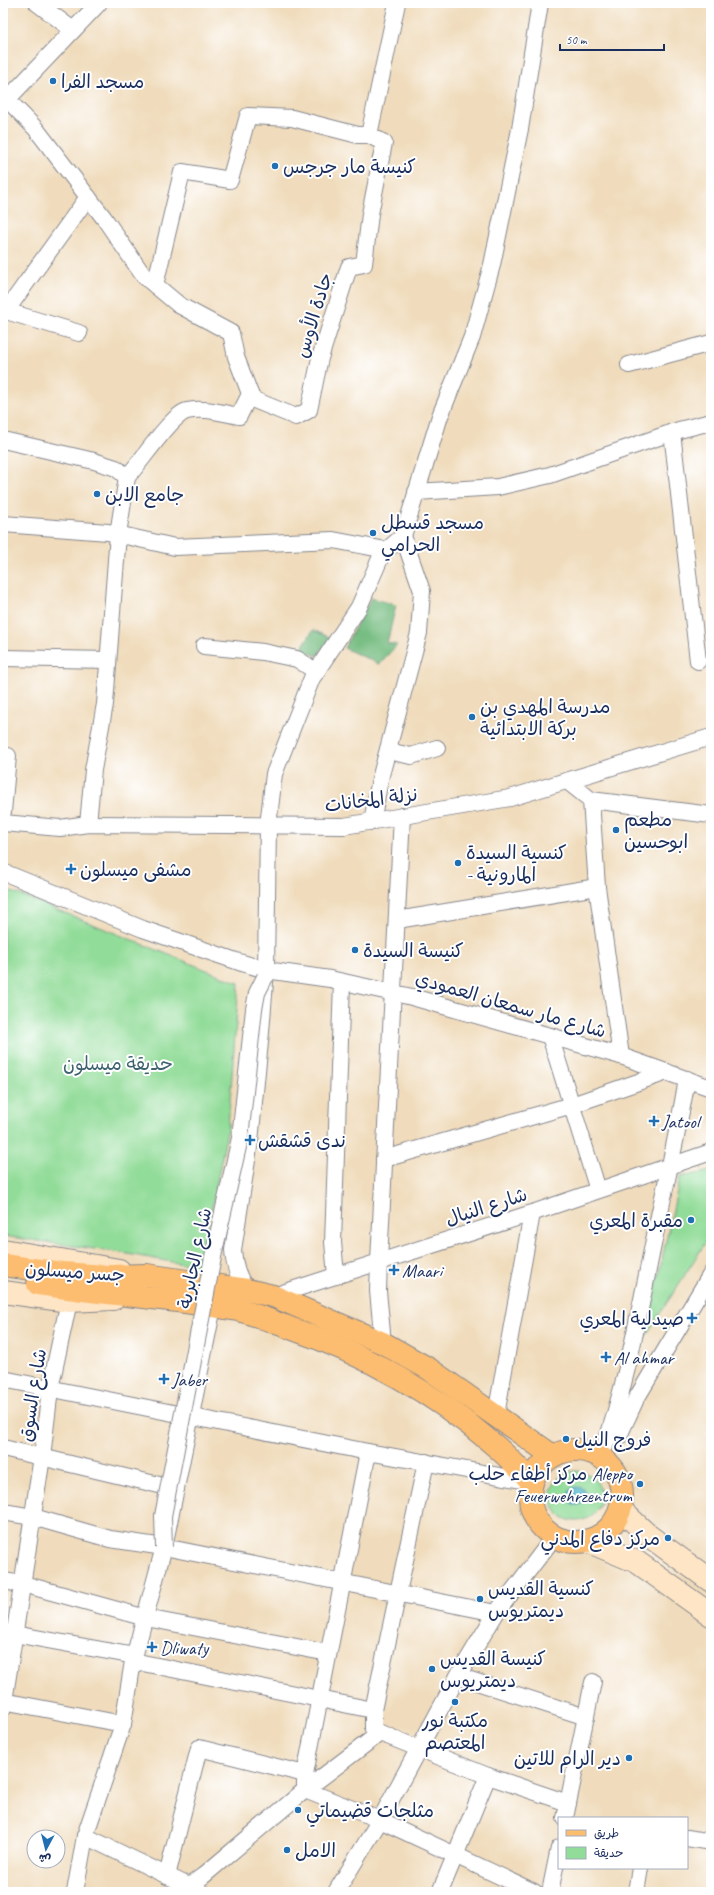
<svg xmlns="http://www.w3.org/2000/svg" width="714" height="1895" viewBox="0 0 714 1895" font-family="Caveat,'Playpen Sans Arabic',sans-serif">
<style>
.green{fill:#91dc98;stroke:#56867b}
.forest{fill:#74bc80;stroke:#48766f}
.water{fill:#4ab2c9;stroke:#327094}
.lines{fill:none;stroke-linecap:round;stroke-linejoin:round}
.minor-casing{stroke:#86868d;stroke-width:18}
.secondary-casing{stroke:#86868d;stroke-width:24}
.primary-casing{stroke:#86868d;stroke-width:24}
.minor{stroke:#fff;stroke-width:16}
.secondary{stroke:#fee5c5;stroke-width:22}
.primary{stroke:#fcbd6f;stroke-width:22}
.minor-bridge-casing{stroke:#86868d;stroke-width:18;stroke-linecap:butt}
.minor-bridge{stroke:#fff;stroke-width:16}
.poi-dot{fill:#1f6fb2;stroke:#fff;stroke-width:1.5}
.labels{text-anchor:middle;stroke-width:4;stroke-linejoin:round;paint-order:stroke}
.poi-label{font-size:19px;fill:#1b2f5e;stroke:#fff;text-anchor:start}
.street-label{font-size:19px;fill:#1b2f5e;stroke:#fff}
.park-label{font-size:19px;fill:#3e636f;stroke:#fff}
</style>
<rect width="100%" height="100%" fill="#fff"/>
<filter id="ink" filterUnits="userSpaceOnUse"><feTurbulence type="fractalNoise" baseFrequency=".025" numOctaves="2"/><feDisplacementMap in="SourceGraphic" scale="8" xChannelSelector="R" yChannelSelector="G"/><feConvolveMatrix kernelMatrix="1 2 1 2 8 2 1 2 1" color-interpolation-filters="sRGB"/></filter>
<filter id="wash" filterUnits="userSpaceOnUse"><feTurbulence type="fractalNoise" baseFrequency=".012" numOctaves="4" result="noise"/><feDisplacementMap in="SourceGraphic" scale="16" xChannelSelector="R" yChannelSelector="G"/><feGaussianBlur stdDeviation="0.9" result="paint"/><feColorMatrix in="noise" values="0 0 0 0 0 0 0 0 0 0 0 0 0 0 0 0 0 1.4 0 .05"/><feComposite in="paint" operator="in"/></filter>
<g filter="url(#wash)">
<rect width="100%" height="100%" fill="#f0dcbc"/>
<g class="green">
<path d="M 3,888 L 239,983 L 228,1127 L 200,1267 L 122,1253 L 3,1236 Z"/>
<path d="M 711,1171 L 711,1234 L 645,1337 L 680,1177 Z"/>
<circle cx="576" cy="1496" r="25"/>
</g>
<g class="forest">
<path d="M 371,598 L 396,605 L 387,643 L 397,645 L 379,664 L 344,648 Z"/>
<path d="M 313,630 L 331,638 L 317,656 L 301,649 Z"/>
</g>
<circle class="water" cx="577" cy="1496" r="9"/>
</g>
<g filter="url(#ink)">
<g class="lines">
<defs>
<g id="minor">
<path d="M 37,3 L 73,30"/>
<path d="M 3,95 L 36,129 L 104,218 L 143,275 L 179,305 L 231,333 L 236,357 L 252,399 L 296,417 L 309,410 L 320,358 L 349,267 L 364,264 L 370,214 L 384,143 L 369,135 L 397,3"/>
<path d="M 3,104 L 99,3"/>
<path d="M 155,285 L 182,172 L 230,180 L 248,116 L 292,118 L 358,135 L 369,135"/>
<path d="M 79,333 L 6,311 L 88,197"/>
<path d="M 629,365 L 711,343"/>
<path d="M 672,432 L 698,661"/>
<path d="M 3,440 L 94,461 L 116,468 L 127,477 C 140,464 171,415 187,411 C 203,407 222,413 239,416 L 250,394"/>
<path d="M 416,492 L 498,487 L 550,475 L 679,430 L 711,422"/>
<path d="M 3,524 L 108,532 L 175,547 L 333,540 L 386,550"/>
<path d="M 403,536 L 440,416 L 472,337 L 492,265 L 520,129 L 540,3"/>
<path d="M 204,646 L 263,652 L 297,659 L 317,672"/>
<path d="M 3,658 L 108,660"/>
<path d="M 388,751 L 411,756 L 437,748"/>
<path d="M 567,781 L 591,800 L 711,815"/>
<path d="M 591,800 L 597,887 L 621,1056"/>
<path d="M 3,812 L 8,756"/>
<path d="M 3,823 L 60,828 L 88,824 L 344,826 L 510,798 L 711,737"/>
<path d="M 88,824 L 93,770 L 105,704 L 118,534 L 127,477"/>
<path d="M 3,872 L 143,929 L 239,962 L 266,970 L 330,979 L 412,997 L 621,1056 L 711,1088"/>
<path d="M 397,920 L 597,887"/>
<path d="M 550,1036 L 598,1190"/>
<path d="M 384,1159 L 572,1105 L 667,1072"/>
<path d="M 336,1276 L 333,1242 L 342,982"/>
<path d="M 247,1290 C 238,1277 234,1266 233,1250 L 250,1141 L 261,1032 L 266,970 L 268,826 L 274,774 L 312,678 L 359,607 L 382,554 L 403,536 L 422,591 L 419,633 L 380,779 L 372,822"/>
<path d="M 273,1296 L 532,1213 L 711,1152"/>
<path d="M 383,1343 L 378,1291 L 379,1261 L 402,816"/>
<path d="M 3,1379 L 368,1452 L 532,1482"/>
<path d="M 496,1415 L 532,1213"/>
<path d="M 618,1438 L 636,1399 L 711,1274"/>
<path d="M 3,1448 L 176,1489"/>
<path d="M 601,1458 C 626,1387 639,1313 654,1240 C 665,1186 678,1133 687,1079"/>
<path d="M 3,1512 L 33,1517 L 110,1539 L 164,1547 L 496,1613"/>
<path d="M 3,1581 L 23,1584 L 146,1618 L 328,1653"/>
<path d="M 3,1632 L 135,1656"/>
<path d="M 133,1661 L 373,1710"/>
<path d="M 458,1676 L 586,1717"/>
<path d="M 3,1701 L 123,1724"/>
<path d="M 3,1708 L 42,1457 L 50,1389 L 69,1301"/>
<path d="M 380,1733 L 373,1729 L 373,1710 L 426,1462"/>
<path d="M 305,1774 L 368,1452"/>
<path d="M 565,1818 L 593,1682"/>
<path d="M 85,1836 L 201,1892"/>
<path d="M 687,1838 L 711,1842"/>
<path d="M 167,1876 L 199,1748 L 305,1774 L 305,1790 L 380,1820 L 534,1892"/>
<path d="M 75,1892 L 85,1836 L 123,1724 L 133,1661 L 164,1547 L 213,1307"/>
<path d="M 181,1892 L 203,1876 L 305,1790 L 380,1733 L 488,1776 L 568,1803"/>
<path d="M 336,1892 L 380,1820 L 458,1676 L 496,1613 L 554,1537"/>
<path d="M 440,1892 L 488,1776"/>
<path d="M 550,1892 L 559,1848"/>
<path d="M 636,1892 L 640,1868"/>
</g>
<g id="secondary">
<path d="M 3,1250 L 119,1270"/>
<path d="M 3,1292 L 69,1301 L 113,1299"/>
<path d="M 620,1509 L 649,1536 L 711,1581"/>
<path d="M 587,1541 L 637,1562 L 711,1615"/>
</g>
<g id="primary">
<path d="M 3,1265 L 62,1273 L 107,1276 L 147,1275 L 247,1290 L 273,1296 L 383,1343 L 429,1369 L 553,1456"/>
<path d="M 38,1284 C 104,1294 172,1298 238,1310 C 255,1314 273,1322 290,1328 C 364,1354 433,1392 493,1444 C 507,1455 519,1469 532,1482"/>
<circle cx="576" cy="1496" r="46"/>
</g>
</defs>
<use href="#minor" class="minor-casing"/>
<use href="#secondary" class="secondary-casing"/>
<use href="#primary" class="primary-casing"/>
<use href="#minor" class="minor"/>
<use href="#secondary" class="secondary"/>
<use href="#primary" class="primary"/>
<defs>
<path id="minor-bridge" d="M 164,1547 L 163,1516 L 214,1252 L 240,1138 L 254,1009 L 257,993 L 265,977"/>
</defs>
<use href="#minor-bridge" class="minor-bridge-casing"/>
<use href="#minor-bridge" class="minor-bridge"/>
</g>
</g>
<g class="poi-dot">
<circle cx="53" cy="81" r="4"/>
<circle cx="275" cy="166" r="4"/>
<circle cx="97" cy="494" r="4"/>
<circle cx="373" cy="533" r="4"/>
<circle cx="472" cy="717" r="4"/>
<circle cx="616" cy="830" r="4"/>
<circle cx="458" cy="863" r="4"/>
<path d="M69 863h4v4h4v4h-4v4h-4v-4h-4v-4h4z"/>
<circle cx="355" cy="950" r="4"/>
<path d="M652 1115h4v4h4v4h-4v4h-4v-4h-4v-4h4z"/>
<path d="M248 1134h4v4h4v4h-4v4h-4v-4h-4v-4h4z"/>
<circle cx="691" cy="1220" r="4"/>
<path d="M392 1264h4v4h4v4h-4v4h-4v-4h-4v-4h4z"/>
<path d="M690 1312h4v4h4v4h-4v4h-4v-4h-4v-4h4z"/>
<path d="M604 1351h4v4h4v4h-4v4h-4v-4h-4v-4h4z"/>
<path d="M162 1373h4v4h4v4h-4v4h-4v-4h-4v-4h4z"/>
<circle cx="566" cy="1439" r="4"/>
<circle cx="640" cy="1484" r="4"/>
<circle cx="668" cy="1538" r="4"/>
<circle cx="480" cy="1599" r="4"/>
<path d="M150 1641h4v4h4v4h-4v4h-4v-4h-4v-4h4z"/>
<circle cx="432" cy="1669" r="4"/>
<circle cx="455" cy="1702" r="4"/>
<circle cx="629" cy="1758" r="4"/>
<circle cx="298" cy="1810" r="4"/>
<circle cx="287" cy="1850" r="4"/>
</g>
<g class="labels">
<g class="poi-label">
<text x="61" y="88">مسجد الفرا</text>
<text x="283" y="173">كنيسة مار جرجس</text>
<text x="105" y="501">جامع الابن</text>
<text x="381" y="529">مسجد قسطل<tspan x="381" dy="22">الحرامي</tspan></text>
<text x="480" y="713">مدرسة المهدي بن<tspan x="480" dy="22">بركة الابتدائية</tspan></text>
<text x="624" y="826">مطعم<tspan x="624" dy="22">ابوحسين</tspan></text>
<text x="466" y="859">كنسية السيدة<tspan x="466" dy="22">- المارونية</tspan></text>
<text x="80" y="876">مشفى ميسلون</text>
<text x="363" y="957">كنيسة السيدة</text>
<text x="662" y="1128">Jatool</text>
<text x="258" y="1147">ندى قشقش</text>
<text x="683" y="1227" text-anchor="end">مقبرة المعري</text>
<text x="402" y="1277">Maari</text>
<text x="684" y="1325" text-anchor="end">صيدلية المعري</text>
<text x="614" y="1364">Al ahmar</text>
<text x="172" y="1386">Jaber</text>
<text x="574" y="1446">فروج النيل</text>
<text x="632" y="1480" text-anchor="end">مركز أطفاء حلب Aleppo<tspan x="632" dy="22">Feuerwehrzentrum</tspan></text>
<text x="660" y="1545" text-anchor="end">مركز دفاع المدني</text>
<text x="488" y="1595">كنسية القديس<tspan x="488" dy="22">ديمتريوس</tspan></text>
<text x="160" y="1654">Dliwaty</text>
<text x="440" y="1665">كنيسة القديس<tspan x="440" dy="22">ديمتريوس</tspan></text>
<text x="455" y="1727" text-anchor="middle">مكتبة نور<tspan x="455" dy="22">المعتصم</tspan></text>
<text x="621" y="1765" text-anchor="end">دير الرام للاتين</text>
<text x="306" y="1817">مثلجات قضيماتي</text>
<text x="295" y="1857">الامل</text>
</g>
<g class="street-label">
<text transform="translate(313 315) rotate(-73)" y="7">جادة الأوس</text>
<text transform="translate(371 799) rotate(-7)" y="7">نزلة المخانات</text>
<text transform="translate(511 1004) rotate(16)" y="7">شارع مار سمعان العمودي</text>
<text transform="translate(486 1206) rotate(-18)" y="7">شارع النيال</text>
<text transform="translate(194 1258) rotate(-78)" y="7">شارع الجابرية</text>
<text transform="translate(75 1271) rotate(4)" y="7">جسر ميسلون</text>
<text transform="translate(32 1395) rotate(-81)" y="7">شارع السوق</text>
</g>
<g class="park-label">
<text x="118" y="1070">حديقة ميسلون</text>
</g>
</g>
<rect width="714" height="1895" fill="none" stroke="#fff" stroke-width="16"/>
<rect x="558" y="1817" width="130" height="52" fill="#ffffff" stroke="#a4acbf"/>
<rect x="566" y="1830" width="20" height="6" fill="#fcbd6f" stroke="#a4acbf"/>
<text x="594" y="1837" font-size="12" fill="#1b2f5e">طريق</text>
<rect x="566" y="1847" width="20" height="12" fill="#91dc98" stroke="#a4acbf"/>
<text x="594" y="1857" font-size="12" fill="#1b2f5e">حديقة</text>
<g transform="translate(46 1849) rotate(187)"><circle r="19" fill="#ffffff" stroke="#a4acbf"/>
<path d="M0-3L7 15L0 10L-7 15Z" fill="#1f6fb2"/>
<text y="-6" font-size="11" font-weight="bold" text-anchor="middle" fill="#1b2f5e">ش</text>
</g>
<path d="M560 44v6h104v-6" fill="none" stroke="#1b2f5e" stroke-width="2"/>
<text x="566" y="44" font-size="12" fill="#1b2f5e" stroke="#ffffff" stroke-width="3" paint-order="stroke">50 m</text>
</svg>
